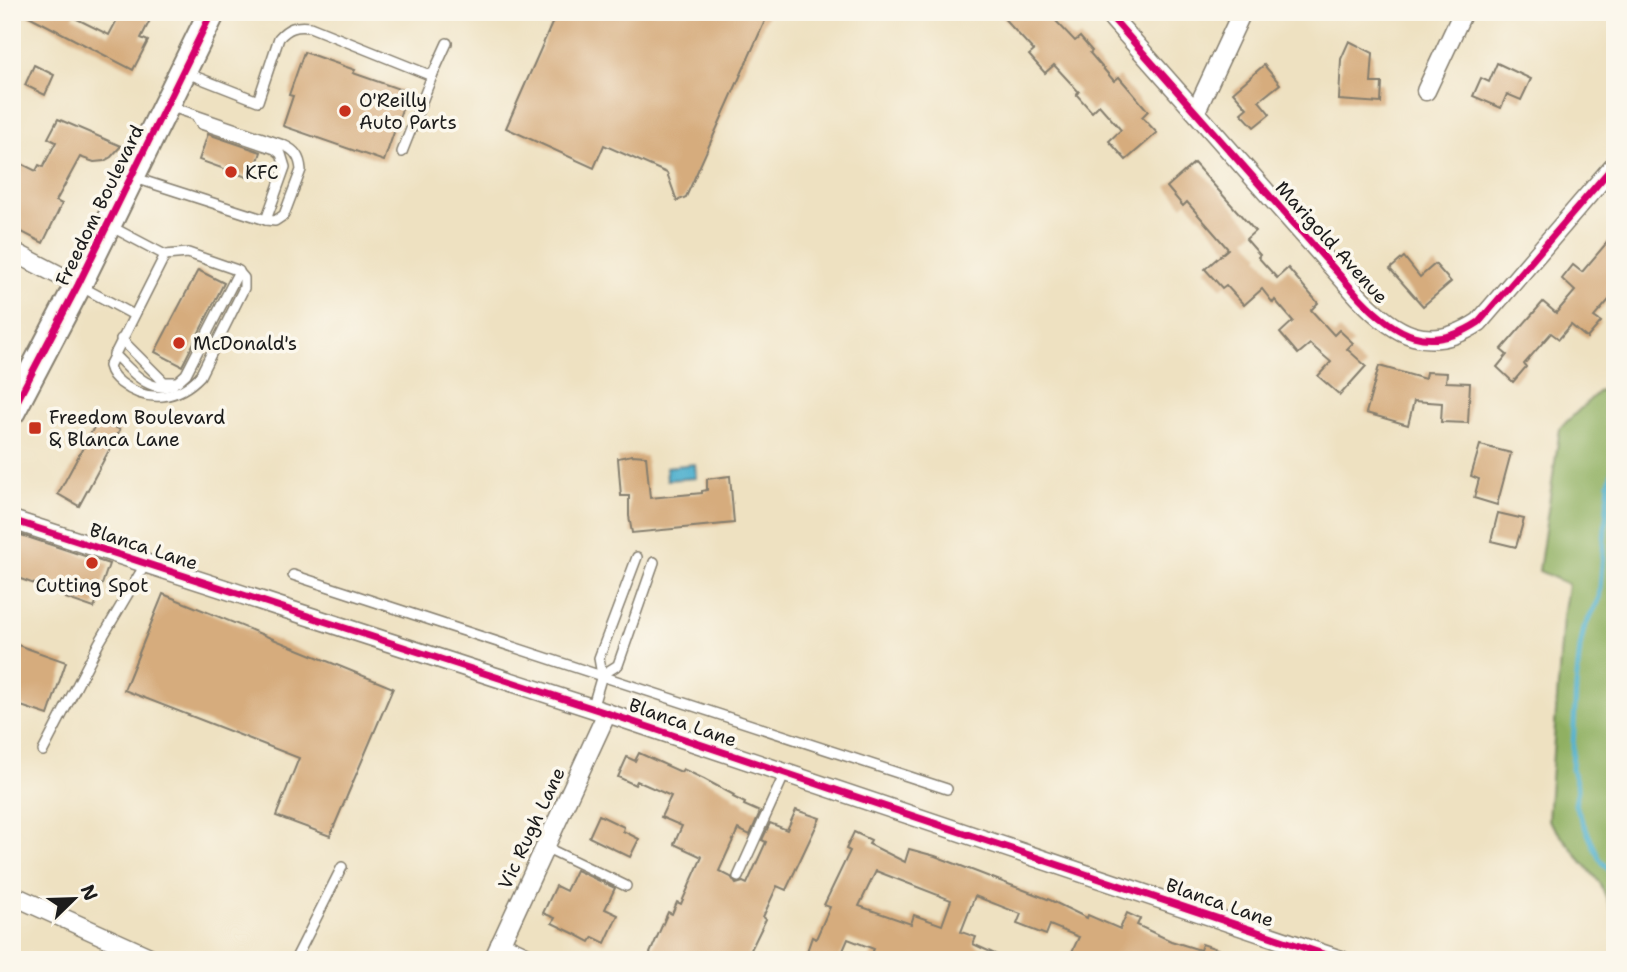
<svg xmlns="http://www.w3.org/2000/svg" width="1627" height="972" viewBox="0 0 1627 972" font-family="'Shantell Sans',sans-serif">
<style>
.forest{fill:#90b062;stroke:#56663f;stroke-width:2}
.water{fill:#4fb0ce;stroke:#366675;stroke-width:2}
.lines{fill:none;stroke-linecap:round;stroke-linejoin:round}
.stream{stroke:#4fb0ce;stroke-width:5}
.building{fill:#d6ac7d;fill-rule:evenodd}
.lane-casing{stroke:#857e6e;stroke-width:12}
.street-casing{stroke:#857e6e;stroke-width:21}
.secondary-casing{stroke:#857e6e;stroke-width:30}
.lane{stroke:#fff;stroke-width:9}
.street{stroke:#fff;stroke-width:18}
.secondary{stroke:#fff;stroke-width:26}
.cycleway-casing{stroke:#fbf7ec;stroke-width:11}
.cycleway{stroke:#d6006c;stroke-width:7}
.poi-dot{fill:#c8321e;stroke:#fbf7ec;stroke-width:2.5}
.labels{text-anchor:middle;stroke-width:7;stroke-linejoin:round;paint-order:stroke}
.poi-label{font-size:19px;fill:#1c1c1c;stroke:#fbf7ec;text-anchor:start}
.street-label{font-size:19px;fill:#1c1c1c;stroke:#fbf7ec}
</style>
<rect width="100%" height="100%" fill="#fbf7ec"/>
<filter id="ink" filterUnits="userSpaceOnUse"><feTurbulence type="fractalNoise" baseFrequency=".0143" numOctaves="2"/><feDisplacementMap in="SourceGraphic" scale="14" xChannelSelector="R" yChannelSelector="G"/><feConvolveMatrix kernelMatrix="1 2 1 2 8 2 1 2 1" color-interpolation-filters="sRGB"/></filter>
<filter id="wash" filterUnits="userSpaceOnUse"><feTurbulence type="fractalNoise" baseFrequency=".00686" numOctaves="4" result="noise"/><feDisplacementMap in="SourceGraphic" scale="28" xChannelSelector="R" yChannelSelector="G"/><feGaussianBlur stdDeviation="1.57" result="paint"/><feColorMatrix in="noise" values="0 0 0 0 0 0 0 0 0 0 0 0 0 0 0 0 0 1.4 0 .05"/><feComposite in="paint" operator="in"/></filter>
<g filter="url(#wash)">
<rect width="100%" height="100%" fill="#eee1c1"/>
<path class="forest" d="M 1615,383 L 1615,918 L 1600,883 L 1548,820 L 1563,617 L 1568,584 L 1539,571 L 1560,428 L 1599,391 Z"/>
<path class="water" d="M 695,464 L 696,478 L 667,480 L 666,467 Z"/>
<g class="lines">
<path class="stream" d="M 1615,460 L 1609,483 L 1599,600 L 1584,628 L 1580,648 L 1576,686 L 1572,769 L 1578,789 L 1575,805 L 1599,858 L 1615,877"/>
</g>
<g id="blocks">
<g class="building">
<path d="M 21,12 L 76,12 L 73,17 L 109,35 L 121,12 L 154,12 L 141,38 L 148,41 L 133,70 Z"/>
<path d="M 557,12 L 769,12 L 686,197 L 677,201 L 667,173 L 604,145 L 594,168 L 506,128 Z"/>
<path d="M 998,12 L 1065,12 L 1056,21 L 1075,41 L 1080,37 L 1092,51 L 1090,53 L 1114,81 L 1119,77 L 1148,111 L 1142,117 L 1157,133 L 1126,160 L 1109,141 L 1121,130 L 1099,105 L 1092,112 L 1076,94 L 1079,92 L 1054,65 L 1045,73 L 1029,55 L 1034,51 Z"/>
<path d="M 1349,41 L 1373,53 L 1371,83 L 1382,83 L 1381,103 L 1339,100 L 1341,59 Z"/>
<path d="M 304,52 L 355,70 L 353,73 L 408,92 L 384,161 L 283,126 L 293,96 L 289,95 Z"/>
<path d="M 1497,63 L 1531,79 L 1521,100 L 1507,94 L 1501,108 L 1473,96 L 1481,78 L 1489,82 Z"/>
<path d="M 34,65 L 54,75 L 45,95 L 25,85 Z"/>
<path d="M 1264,65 L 1280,84 L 1259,101 L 1270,114 L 1254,127 L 1241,113 L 1247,108 L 1233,92 Z"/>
<path d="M 58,119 L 121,146 L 111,157 L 104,161 L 94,162 L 80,157 L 56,201 L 62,204 L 43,243 L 12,227 L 12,159 L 36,171 L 39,165 L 43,167 L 56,142 L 48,138 Z"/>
<path d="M 208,134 L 261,152 L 252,179 L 199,160 Z"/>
<path d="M 1194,163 L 1255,231 L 1246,239 L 1260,255 L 1258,257 L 1277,278 L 1288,268 L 1318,303 L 1311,310 L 1334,335 L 1339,330 L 1353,343 L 1347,349 L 1366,366 L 1340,395 L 1318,376 L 1331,362 L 1310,344 L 1298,354 L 1280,333 L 1293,321 L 1275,300 L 1273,303 L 1262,289 L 1244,305 L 1226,285 L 1222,288 L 1205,269 L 1228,249 L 1187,202 L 1183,206 L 1167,187 Z"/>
<path d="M 1615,233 L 1615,293 L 1594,317 L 1601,322 L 1587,338 L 1571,325 L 1559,339 L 1551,333 L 1524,364 L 1526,367 L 1513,382 L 1497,367 L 1507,355 L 1501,350 L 1543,302 L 1556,313 L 1575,291 L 1562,279 L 1573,265 L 1582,272 Z"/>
<path d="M 1404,257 L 1420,277 L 1435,264 L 1451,282 L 1423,306 L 1390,269 Z"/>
<path d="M 198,270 L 224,283 L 182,366 L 155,352 Z"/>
<path d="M 1379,366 L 1425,379 L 1426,372 L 1447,373 L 1446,382 L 1470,383 L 1468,423 L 1441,422 L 1442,403 L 1414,401 L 1408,425 L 1366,413 Z"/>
<path d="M 99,418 L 120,430 L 79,506 L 58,494 Z"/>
<path d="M 1480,445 L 1511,453 L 1497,505 L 1474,498 L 1479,479 L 1471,476 Z"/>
<path d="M 632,455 L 646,456 L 650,498 L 702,493 L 702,491 L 707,490 L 707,479 L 730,476 L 734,523 L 632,533 L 629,516 L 629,496 L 621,496 L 618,458 Z"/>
<path d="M 1498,513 L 1524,519 L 1516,547 L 1491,541 Z"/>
<path d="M 12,532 L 109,564 L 94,608 L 65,598 L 66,595 L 12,576 Z"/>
<path d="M 163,594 L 393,688 L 330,836 L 276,816 L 299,758 L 124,690 Z"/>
<path d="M 12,643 L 66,662 L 48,715 L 12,703 Z"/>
<path d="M 639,753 L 681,772 L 683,769 L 704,779 L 734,795 L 733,797 L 745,803 L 744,805 L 760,812 L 750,835 L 738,829 L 719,871 L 731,877 L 736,884 L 743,882 L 747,884 L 766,842 L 762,840 L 770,823 L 787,830 L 796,810 L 820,818 L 786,890 L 777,886 L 763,917 L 766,919 L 746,960 L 647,960 L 668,912 L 672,914 L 677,902 L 681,904 L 702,857 L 674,844 L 682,826 L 661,817 L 671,796 L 637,781 L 635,785 L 618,777 L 627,757 L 635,761 Z"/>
<path d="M 599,815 L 624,827 L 623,831 L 639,839 L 630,857 L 589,837 Z"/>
<path d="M 854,832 L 871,840 L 869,844 L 905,862 L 909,849 L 935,856 L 1050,900 L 1087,918 L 1088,915 L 1120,929 L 1127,913 L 1140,919 L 1137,925 L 1171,941 L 1200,950 L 1202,944 L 1241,957 L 1240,960 L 1068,960 L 1079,937 L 1050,925 L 1046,935 L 1017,924 L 1021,914 L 975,896 L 961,932 L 976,937 L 973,944 L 1008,960 L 974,960 L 959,954 L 957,960 L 869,960 L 874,949 L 848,939 L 839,960 L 804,960 L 812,937 L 816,939 L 830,907 L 824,905 L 850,851 L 846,849 ZM 876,871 L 951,900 L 942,925 L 914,915 L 911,924 L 859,906 Z"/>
<path d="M 576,870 L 615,888 L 605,909 L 618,915 L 605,943 L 593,937 L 590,942 L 575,934 L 552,923 L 555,918 L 543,913 L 556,886 L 566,891 Z"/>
</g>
</g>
</g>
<g filter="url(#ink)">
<use href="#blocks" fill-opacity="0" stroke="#857e6e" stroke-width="2"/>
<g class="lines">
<defs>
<g id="lane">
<path d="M 184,72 L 258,101 L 279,38 C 288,28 296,25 310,27 L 432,76 L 447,43"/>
<path d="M 196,116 L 201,124 L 275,149 L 281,154 L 285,167 L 266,220"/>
<path d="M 402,152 L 432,76"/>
<path d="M 132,177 L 266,220 L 275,221 L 284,215 L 301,170 C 300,157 295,150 283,145 L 169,106"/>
<path d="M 110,226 L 165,255 L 188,253 L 237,270 L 244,278 L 244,288 L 200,376 C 178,399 148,404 121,383 C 115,378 111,374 109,366 L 165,255"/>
<path d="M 80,286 L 134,315"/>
<path d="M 121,339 L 164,382 L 177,382 L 186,374 L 239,271"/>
<path d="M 114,354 C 130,369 148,394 173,385"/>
<path d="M 293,575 L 947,789"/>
<path d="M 602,675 L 618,665 L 654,562"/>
<path d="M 592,709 L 602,675 L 599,658 L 637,557"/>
<path d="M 43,751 L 99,643 L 146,563"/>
<path d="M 545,847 L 626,886"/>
<path d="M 738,877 L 785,773"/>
<path d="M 295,960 L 342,867"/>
</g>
<g id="street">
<path d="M 1107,12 L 1359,297 C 1395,335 1429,355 1479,322 L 1615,164"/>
<path d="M 1426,91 L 1463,12"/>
<path d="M 1196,111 L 1242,12"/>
<path d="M 12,251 L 78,285"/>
<path d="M 12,520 L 607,713 L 1341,960"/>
<path d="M 12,895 L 156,960"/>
<path d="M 500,944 L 534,960"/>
<path d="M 493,960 L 607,713"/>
</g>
<path id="secondary" d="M 12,411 L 78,285 L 212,12"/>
</defs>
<use href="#lane" class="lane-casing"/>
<use href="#street" class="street-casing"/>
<use href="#secondary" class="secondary-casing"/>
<use href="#lane" class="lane"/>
<use href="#street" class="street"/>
<use href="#secondary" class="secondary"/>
<defs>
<g id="cycleway">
<path d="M 1107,12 L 1359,297 C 1395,335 1429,355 1479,322 L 1615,164"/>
<path d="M 12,411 L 78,285 L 212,12"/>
<path d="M 12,520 L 607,713 L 1341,960"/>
</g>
</defs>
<use href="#cycleway" class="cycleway-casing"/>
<use href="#cycleway" class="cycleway"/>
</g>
</g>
<g class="poi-dot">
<circle cx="345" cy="111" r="7"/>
<circle cx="231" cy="172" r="7"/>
<circle cx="179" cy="343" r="7"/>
<rect x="28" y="421" width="14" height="14" rx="3.5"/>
<circle cx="92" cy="563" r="7"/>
</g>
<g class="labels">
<g class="poi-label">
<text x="359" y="107">O'Reilly<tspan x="359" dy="22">Auto Parts</tspan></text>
<text x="245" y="179">KFC</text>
<text x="193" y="350">McDonald's</text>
<text x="49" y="424">Freedom Boulevard<tspan x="49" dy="22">&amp; Blanca Lane</tspan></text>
<text x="92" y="592" text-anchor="middle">Cutting Spot</text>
</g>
<g class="street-label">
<text transform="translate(99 205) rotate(-64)" y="7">Freedom Boulevard</text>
<text transform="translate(1332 242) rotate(48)" y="7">Marigold Avenue</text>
<text transform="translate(144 546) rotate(18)" y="7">Blanca Lane</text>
<text transform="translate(683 722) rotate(19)" y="7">Blanca Lane</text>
<text transform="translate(531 828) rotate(-65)" y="7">Vic Rugh Lane</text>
<text transform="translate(1220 902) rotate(19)" y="7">Blanca Lane</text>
</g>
</g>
<rect width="1627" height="972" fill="none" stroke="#fbf7ec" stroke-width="42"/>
<g transform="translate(74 899) rotate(67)" stroke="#fbf7ec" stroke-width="5" paint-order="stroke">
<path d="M0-5L12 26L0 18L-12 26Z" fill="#1c1c1c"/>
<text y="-10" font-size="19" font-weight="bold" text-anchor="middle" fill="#1c1c1c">N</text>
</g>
</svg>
